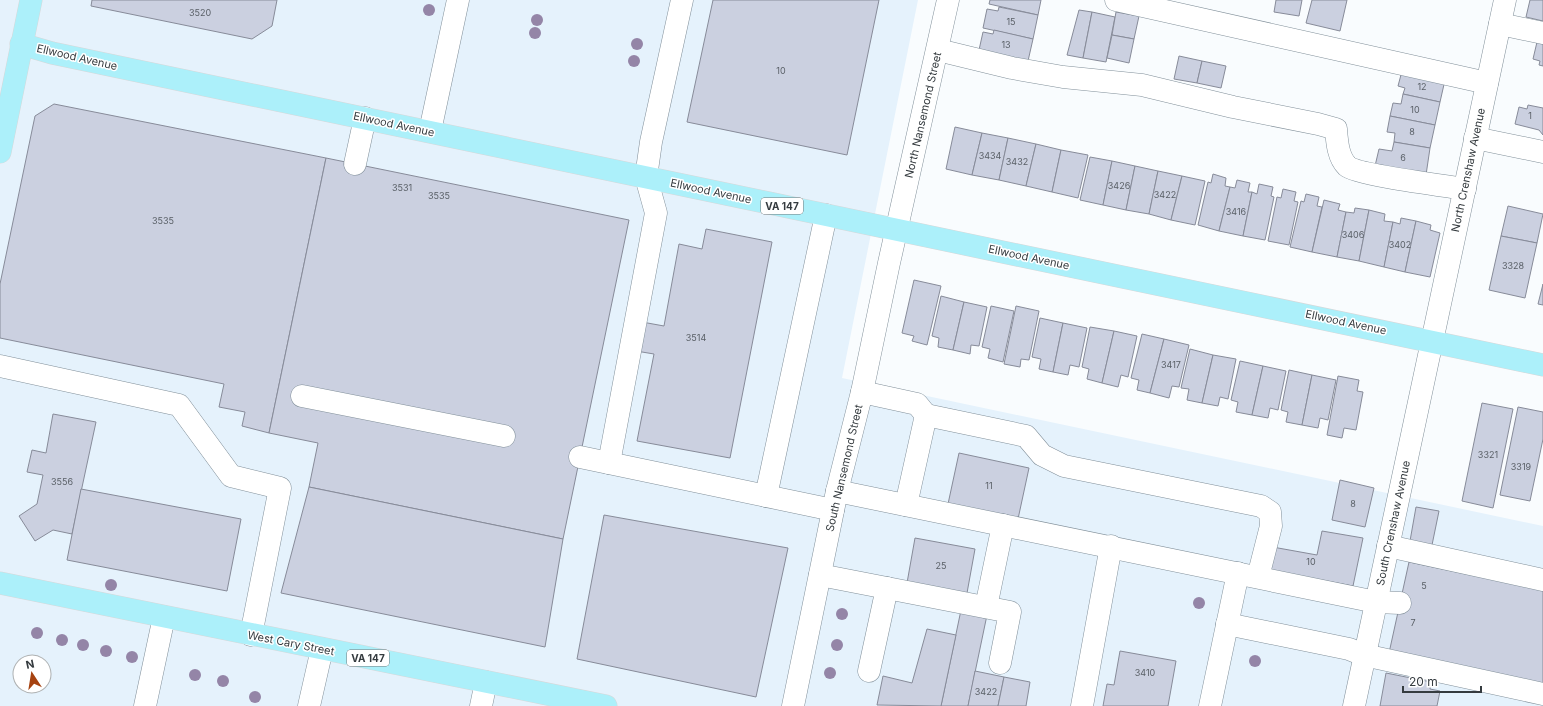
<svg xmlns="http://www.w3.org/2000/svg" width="1543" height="706" viewBox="0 0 1543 706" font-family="Inter,sans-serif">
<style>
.built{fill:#e5f2fc;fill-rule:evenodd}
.building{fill:#cbd0e0;stroke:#878b99}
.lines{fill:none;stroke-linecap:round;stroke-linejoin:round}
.minor-casing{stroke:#82909a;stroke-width:23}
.major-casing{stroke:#d7d8d9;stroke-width:23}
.minor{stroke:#fff;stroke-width:22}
.major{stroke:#acf0fa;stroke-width:22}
.tree{fill:#9485a7}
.labels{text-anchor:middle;stroke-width:3;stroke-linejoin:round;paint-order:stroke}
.number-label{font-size:9px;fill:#5a6067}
.shield{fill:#fff;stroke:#727679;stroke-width:1}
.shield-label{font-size:10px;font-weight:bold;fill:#353b3f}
.street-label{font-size:11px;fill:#353b3f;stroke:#fff}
</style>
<rect width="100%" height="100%" fill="#f9fcfe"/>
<path class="built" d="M 0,0 L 918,0 L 842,378 L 1543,526 L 1543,706 L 0,706 ZM 20,662 L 44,662 L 44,686 L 20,686 Z"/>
<g class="building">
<path d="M 92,0 L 277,0 L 272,26 L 252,39 L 91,6 Z"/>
<path d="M 713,0 L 879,0 L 847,155 L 687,122 Z"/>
<path d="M 990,0 L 1041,0 L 1038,15 L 989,4 Z"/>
<path d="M 1276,0 L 1302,0 L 1299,16 L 1274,12 Z"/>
<path d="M 1312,0 L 1347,0 L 1340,31 L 1306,23 Z"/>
<path d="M 1530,0 L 1543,0 L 1543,21 L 1526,17 Z"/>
<path d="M 999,7 L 1038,15 L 1033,39 L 983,28 L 987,9 L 998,11 Z"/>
<path d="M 1079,10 L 1092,12 L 1083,58 L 1067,55 Z"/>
<path d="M 1092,12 L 1115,17 L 1106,62 L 1083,58 Z"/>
<path d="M 1116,12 L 1139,16 L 1134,39 L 1112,35 Z"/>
<path d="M 994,30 L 1033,39 L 1028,61 L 979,50 L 983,32 L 993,34 Z"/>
<path d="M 1112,35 L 1134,39 L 1129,63 L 1107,58 Z"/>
<path d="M 1537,42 L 1543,43 L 1543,66 L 1539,65 L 1540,61 L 1533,59 Z"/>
<path d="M 1179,56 L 1202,61 L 1197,83 L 1174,79 Z"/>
<path d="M 1202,61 L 1226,66 L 1221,88 L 1197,83 Z"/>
<path d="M 1402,71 L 1445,80 L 1440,102 L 1403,94 L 1405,88 L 1398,86 Z"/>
<path d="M 1403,94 L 1440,102 L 1435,125 L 1390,116 L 1393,103 L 1401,104 Z"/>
<path d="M 54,104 L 326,158 L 269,433 L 242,426 L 245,412 L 219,407 L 224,384 L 0,338 L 0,284 L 35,116 Z"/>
<path d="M 1528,105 L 1543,108 L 1543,135 L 1539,130 L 1515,124 L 1519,107 L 1527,109 Z"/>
<path d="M 1390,116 L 1435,125 L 1430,148 L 1394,142 L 1395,133 L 1387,132 Z"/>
<path d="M 955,127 L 982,133 L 972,175 L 946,169 Z"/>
<path d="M 982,133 L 1008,138 L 999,180 L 972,175 Z"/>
<path d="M 1008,138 L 1036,144 L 1026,186 L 999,180 Z"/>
<path d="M 1394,142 L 1430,148 L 1426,175 L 1375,166 L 1379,149 L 1392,151 Z"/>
<path d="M 1036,144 L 1061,150 L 1052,192 L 1026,186 Z"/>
<path d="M 1061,150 L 1088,155 L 1078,198 L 1052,192 Z"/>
<path d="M 1090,157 L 1112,161 L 1103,205 L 1080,200 Z"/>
<path d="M 326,158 L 629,220 L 563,539 L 309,487 L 318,443 L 269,433 Z"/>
<path d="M 1112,161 L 1135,166 L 1126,210 L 1103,205 Z"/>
<path d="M 1135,166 L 1158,171 L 1149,214 L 1126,210 Z"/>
<path d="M 1158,171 L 1182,176 L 1171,220 L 1149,214 Z"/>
<path d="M 1213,174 L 1226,178 L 1225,186 L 1230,187 L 1219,231 L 1198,225 L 1208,182 L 1211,183 Z"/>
<path d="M 1182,176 L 1205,181 L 1195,225 L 1171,220 Z"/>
<path d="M 1237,180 L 1250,183 L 1248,192 L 1252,192 L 1243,236 L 1219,231 L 1230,187 L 1235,188 Z"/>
<path d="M 1259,184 L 1273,187 L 1271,196 L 1274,197 L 1265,240 L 1243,236 L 1252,192 L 1257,194 Z"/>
<path d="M 1283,189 L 1296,192 L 1294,201 L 1298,202 L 1289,245 L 1268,241 L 1277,197 L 1281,198 Z"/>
<path d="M 1306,194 L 1319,197 L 1317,206 L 1322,207 L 1312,252 L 1290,247 L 1301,201 L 1304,202 Z"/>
<path d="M 1324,200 L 1340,204 L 1338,210 L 1346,212 L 1337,257 L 1312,252 Z"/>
<path d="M 1508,206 L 1543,214 L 1537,243 L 1501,236 Z"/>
<path d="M 1355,208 L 1369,210 L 1359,261 L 1337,257 L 1346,212 L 1354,213 Z"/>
<path d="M 1369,210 L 1385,214 L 1384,221 L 1393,222 L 1384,267 L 1359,261 Z"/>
<path d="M 1401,218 L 1416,221 L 1405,272 L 1384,267 L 1393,222 L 1400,224 Z"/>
<path d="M 1416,221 L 1431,225 L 1430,230 L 1440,233 L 1430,277 L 1405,272 Z"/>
<path d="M 706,229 L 772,242 L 730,458 L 637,441 L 654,354 L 636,351 L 642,322 L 664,326 L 679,244 L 702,249 Z"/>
<path d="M 1501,236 L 1537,243 L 1525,298 L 1489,290 Z"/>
<path d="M 914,280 L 941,286 L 927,345 L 912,341 L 914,336 L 902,333 Z"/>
<path d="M 1543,284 L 1543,305 L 1538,304 Z"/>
<path d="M 941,296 L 964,302 L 953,350 L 938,347 L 939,338 L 932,336 Z"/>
<path d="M 964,302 L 987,307 L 979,346 L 971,345 L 970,354 L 953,350 Z"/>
<path d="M 991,306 L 1014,311 L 1003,362 L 988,358 L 990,349 L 982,347 Z"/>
<path d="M 1016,306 L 1039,311 L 1029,360 L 1021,359 L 1020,367 L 1004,364 Z"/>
<path d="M 1040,318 L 1063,323 L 1053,372 L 1039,369 L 1041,359 L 1032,357 Z"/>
<path d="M 1063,323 L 1087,328 L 1079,367 L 1070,365 L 1068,375 L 1053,372 Z"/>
<path d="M 1090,327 L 1114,331 L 1102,383 L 1087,379 L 1089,369 L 1082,367 Z"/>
<path d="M 1114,331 L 1137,336 L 1128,377 L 1121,375 L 1118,387 L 1102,383 Z"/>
<path d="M 1142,334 L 1164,339 L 1150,393 L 1137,390 L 1139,380 L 1131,378 Z"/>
<path d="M 1164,339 L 1189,345 L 1179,387 L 1172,386 L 1169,398 L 1150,393 Z"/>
<path d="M 1190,349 L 1213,355 L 1202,403 L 1187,400 L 1189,389 L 1181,388 Z"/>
<path d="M 1213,355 L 1236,359 L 1228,399 L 1220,397 L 1218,406 L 1202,403 Z"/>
<path d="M 1240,361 L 1263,366 L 1252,415 L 1236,412 L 1238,402 L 1231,400 Z"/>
<path d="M 1263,366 L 1286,371 L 1278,410 L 1270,408 L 1268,418 L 1252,415 Z"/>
<path d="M 1289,370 L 1312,375 L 1302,425 L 1286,422 L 1288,412 L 1281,410 Z"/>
<path d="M 1312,375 L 1336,380 L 1328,420 L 1320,418 L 1318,428 L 1302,425 Z"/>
<path d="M 1338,376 L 1359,380 L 1357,391 L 1363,392 L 1356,430 L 1344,428 L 1342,438 L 1327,435 Z"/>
<path d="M 1482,403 L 1513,409 L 1493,508 L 1462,501 Z"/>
<path d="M 1518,407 L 1543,412 L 1543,439 L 1530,501 L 1500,495 Z"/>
<path d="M 53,414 L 96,422 L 72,534 L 53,530 L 35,541 L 19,516 L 37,504 L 43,475 L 27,472 L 32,450 L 46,453 Z"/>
<path d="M 959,453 L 1029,468 L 1018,519 L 948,504 Z"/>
<path d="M 1340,480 L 1374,488 L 1365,527 L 1332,520 Z"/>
<path d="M 309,487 L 563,539 L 545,647 L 281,593 Z"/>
<path d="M 81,489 L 241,519 L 227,591 L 67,560 Z"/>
<path d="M 1416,507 L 1439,511 L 1432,545 L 1410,541 Z"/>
<path d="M 604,515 L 788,548 L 756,697 L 577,659 Z"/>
<path d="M 1322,531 L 1363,538 L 1353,586 L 1262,569 L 1267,546 L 1317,555 Z"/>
<path d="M 915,538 L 975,549 L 967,593 L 907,583 Z"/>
<path d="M 1409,562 L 1543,590 L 1543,686 L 1389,653 Z"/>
<path d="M 961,610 L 987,615 L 968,706 L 941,706 Z"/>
<path d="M 927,629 L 956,635 L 941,706 L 877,705 L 883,676 L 912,683 Z"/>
<path d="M 1120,651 L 1176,661 L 1168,706 L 1103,706 L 1107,684 L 1114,685 Z"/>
<path d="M 975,671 L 1004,677 L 998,706 L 968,706 Z"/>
<path d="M 1386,673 L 1431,682 L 1430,689 L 1440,691 L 1437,706 L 1380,706 Z"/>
<path d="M 1004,677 L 1030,682 L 1026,706 L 998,706 Z"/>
</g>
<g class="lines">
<defs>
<g id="minor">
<path d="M 1116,0 L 1487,83"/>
<path d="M 1500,24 L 1543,33"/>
<path d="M 938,50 L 1012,68 L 1063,77 L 1142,85 L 1233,107 L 1318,124 L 1336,129 C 1337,142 1338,157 1347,166 C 1357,175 1447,186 1465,189"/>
<path d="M 430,131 L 458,0"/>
<path d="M 1475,138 L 1543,152"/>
<path d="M 355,164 L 365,118"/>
<path d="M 0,366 L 179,405 L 231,476 L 280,488 L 251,635"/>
<path d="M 862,392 L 917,404 L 926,415 L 906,505"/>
<path d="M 302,396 L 504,436"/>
<path d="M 926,415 L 1026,436 L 1042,455 L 1064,466 L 1261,506 L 1270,512 L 1271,526 L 1258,577"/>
<path d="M 580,457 L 833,510"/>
<path d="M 609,463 L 656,213 L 646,177 L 651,142 L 682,0"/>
<path d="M 837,491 L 1376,602 L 1400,603"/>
<path d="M 766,496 L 826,215"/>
<path d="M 1388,546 L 1543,580"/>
<path d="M 820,575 L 1010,612 L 1000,663"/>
<path d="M 986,607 L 1003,525"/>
<path d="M 1227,624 L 1349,649 L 1364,655 L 1543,694"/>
<path d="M 869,671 L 887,588"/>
<path d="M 145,706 L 164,617"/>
<path d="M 309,706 L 322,649"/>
<path d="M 481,706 L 486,682"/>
<path d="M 793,706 L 837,491 L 862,392 L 889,263 L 948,0"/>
<path d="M 1082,706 L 1111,546"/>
<path d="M 1210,706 L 1238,573"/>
<path d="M 1354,706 L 1505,0"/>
</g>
<g id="major">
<path d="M 21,44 L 52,53 L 1543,365"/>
<path d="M 0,152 L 31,0"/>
<path d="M 0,583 L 606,706"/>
</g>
</defs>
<use href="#minor" class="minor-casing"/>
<use href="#major" class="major-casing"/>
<use href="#minor" class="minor"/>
<use href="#major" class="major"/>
</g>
<g class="tree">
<circle cx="429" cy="10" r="6"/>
<circle cx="537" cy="20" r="6"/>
<circle cx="535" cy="33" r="6"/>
<circle cx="637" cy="44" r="6"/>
<circle cx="634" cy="61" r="6"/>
<circle cx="111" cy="585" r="6"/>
<circle cx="1199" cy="603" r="6"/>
<circle cx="842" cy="614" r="6"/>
<circle cx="37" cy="633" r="6"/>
<circle cx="62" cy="640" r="6"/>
<circle cx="83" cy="645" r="6"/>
<circle cx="837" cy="645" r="6"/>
<circle cx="106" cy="651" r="6"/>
<circle cx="132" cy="657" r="6"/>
<circle cx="1255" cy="661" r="6"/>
<circle cx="830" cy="673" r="6"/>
<circle cx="195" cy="675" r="6"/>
<circle cx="223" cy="681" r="6"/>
<circle cx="255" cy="697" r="6"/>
</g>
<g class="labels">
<g class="number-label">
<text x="200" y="16">3520</text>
<text x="1011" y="25">15</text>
<text x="1006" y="48">13</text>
<text x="781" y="74">10</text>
<text x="1422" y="90">12</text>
<text x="1415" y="113">10</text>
<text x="1530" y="119">1</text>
<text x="1412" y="135">8</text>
<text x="990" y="159">3434</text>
<text x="1403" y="161">6</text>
<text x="1017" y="165">3432</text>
<text x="1119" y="189">3426</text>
<text x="402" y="191">3531</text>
<text x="1165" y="198">3422</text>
<text x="439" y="199">3535</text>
<text x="1236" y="215">3416</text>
<text x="163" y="224">3535</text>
<text x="1353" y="238">3406</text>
<text x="1400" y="248">3402</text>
<text x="1513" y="269">3328</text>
<text x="696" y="341">3514</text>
<text x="1171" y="368">3417</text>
<text x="1488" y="458">3321</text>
<text x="1521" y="470">3319</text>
<text x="62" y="485">3556</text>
<text x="989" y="489">11</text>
<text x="1353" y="507">8</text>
<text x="1311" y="565">10</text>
<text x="941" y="569">25</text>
<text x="1424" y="589">5</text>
<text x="1413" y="626">7</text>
<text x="1145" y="676">3410</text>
<text x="986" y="695">3422</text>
</g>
<g class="shield">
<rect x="761" y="198" width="42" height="16" rx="3"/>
<rect x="347" y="650" width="42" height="16" rx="3"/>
</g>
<g class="shield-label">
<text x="782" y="210">VA 147</text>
<text x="368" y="662">VA 147</text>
</g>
<g class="street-label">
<text transform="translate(77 57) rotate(13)" y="4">Ellwood Avenue</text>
<text transform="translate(923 115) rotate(-77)" y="4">North Nansemond Street</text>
<text transform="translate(394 124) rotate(12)" y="4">Ellwood Avenue</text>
<text transform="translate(1468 170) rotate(-78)" y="4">North Crenshaw Avenue</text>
<text transform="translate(711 191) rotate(12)" y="4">Ellwood Avenue</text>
<text transform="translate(1029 257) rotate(12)" y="4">Ellwood Avenue</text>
<text transform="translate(1346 322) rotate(12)" y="4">Ellwood Avenue</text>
<text transform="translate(844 468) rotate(-77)" y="4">South Nansemond Street</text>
<text transform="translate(1393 523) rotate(-78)" y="4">South Crenshaw Avenue</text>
<text transform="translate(291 643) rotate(11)" y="4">West Cary Street</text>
</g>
</g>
<g transform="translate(32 674) rotate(348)"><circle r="19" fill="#ffffff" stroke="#aeb1b2"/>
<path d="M0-3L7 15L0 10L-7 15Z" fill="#a64210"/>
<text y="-6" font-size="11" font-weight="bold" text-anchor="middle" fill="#353b3f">N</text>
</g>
<path d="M1403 686v6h78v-6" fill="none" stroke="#353b3f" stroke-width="2"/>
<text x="1409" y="686" font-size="12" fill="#353b3f" stroke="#ffffff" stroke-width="3" paint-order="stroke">20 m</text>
</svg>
